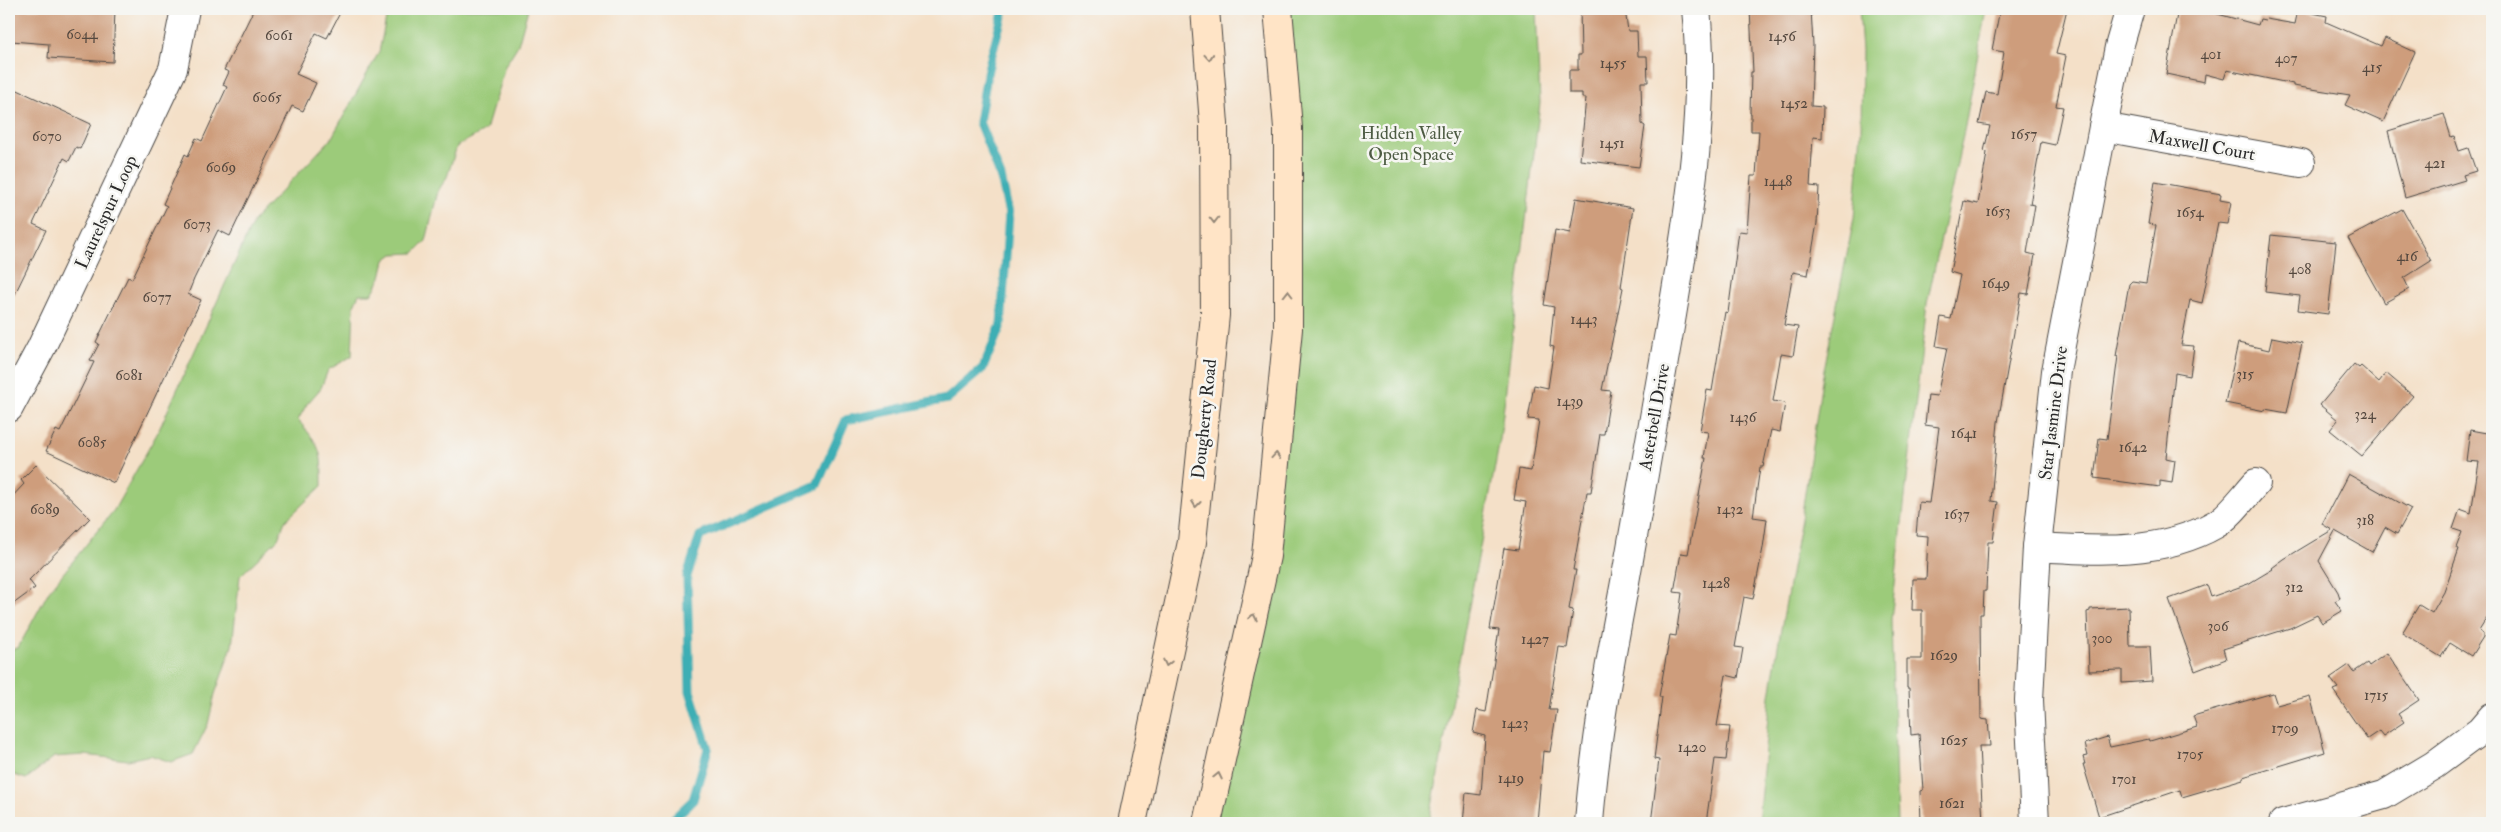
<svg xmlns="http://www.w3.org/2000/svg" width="2501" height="832" viewBox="0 0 2501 832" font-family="'IM FELL Double Pica',serif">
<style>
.green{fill:#9ccb7a;stroke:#647b52}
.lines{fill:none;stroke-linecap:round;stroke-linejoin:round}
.stream{stroke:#3caeb4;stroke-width:9}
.building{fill:#ce9d7c}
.minor-casing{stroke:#494643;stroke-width:30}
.secondary-casing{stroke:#494643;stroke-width:30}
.minor{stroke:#fff;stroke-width:28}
.secondary{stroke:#ffe4c6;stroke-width:28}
.oneway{stroke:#958878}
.labels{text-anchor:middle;stroke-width:5;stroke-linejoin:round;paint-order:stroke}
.number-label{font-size:15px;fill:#54483f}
.park-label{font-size:18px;fill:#4d5b43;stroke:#f6f6f2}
.street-label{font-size:18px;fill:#2b2b2b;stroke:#f6f6f2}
</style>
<rect width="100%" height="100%" fill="#f6f6f2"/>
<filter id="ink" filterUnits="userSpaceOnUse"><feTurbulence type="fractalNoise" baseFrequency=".02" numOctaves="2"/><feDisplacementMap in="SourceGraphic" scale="10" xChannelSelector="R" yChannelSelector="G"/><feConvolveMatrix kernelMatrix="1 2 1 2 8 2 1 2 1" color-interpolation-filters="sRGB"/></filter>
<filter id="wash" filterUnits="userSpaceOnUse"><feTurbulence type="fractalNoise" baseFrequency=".0096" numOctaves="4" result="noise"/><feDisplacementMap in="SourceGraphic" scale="20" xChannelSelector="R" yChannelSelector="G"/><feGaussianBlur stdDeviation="1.12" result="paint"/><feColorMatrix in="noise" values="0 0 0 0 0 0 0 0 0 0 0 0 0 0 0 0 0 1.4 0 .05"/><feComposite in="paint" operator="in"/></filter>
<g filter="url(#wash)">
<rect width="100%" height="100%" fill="#f4e0c8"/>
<g class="green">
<path d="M 388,9 L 528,9 L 518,45 L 505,66 L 486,130 L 457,146 L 447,177 L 438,191 L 426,241 L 414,253 L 393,254 L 385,260 L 381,277 L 372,294 L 359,294 L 354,305 L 352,356 L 328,370 L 321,388 L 307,404 L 298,420 C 321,447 322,450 322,486 L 285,521 L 278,539 L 240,576 L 232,646 L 215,694 L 208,724 L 193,754 L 171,762 L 150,755 L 128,760 L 84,755 L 54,757 L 26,779 L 9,773 L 9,650 L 18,648 L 49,591 L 114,510 L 158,432 L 254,220 L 331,139 L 379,52 Z"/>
<path d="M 1278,9 L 1536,9 L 1540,103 L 1500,439 L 1429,823 L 1207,823 L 1266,556 L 1288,329 Z"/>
<path d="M 1859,9 L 1986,9 L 1965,126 L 1927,304 L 1891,620 L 1897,823 L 1758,823 L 1770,696 L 1778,646 L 1802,513 L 1822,380 L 1854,218 L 1861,132 L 1862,50 Z"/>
</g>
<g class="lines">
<path class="stream" d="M 669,823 L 693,800 L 708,749 L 690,691 L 687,576 L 700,536 L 817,485 L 846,420 L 947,399 L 983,368 L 1001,325 L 1009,214 L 1001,177 L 979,122 L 988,69 L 1004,9"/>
</g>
<g id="blocks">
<g class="building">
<path d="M 12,9 L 115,9 L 113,62 L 48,58 L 49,44 L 11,41 Z"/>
<path d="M 254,9 L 342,9 L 327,38 L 316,33 L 296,74 L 316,83 L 303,111 L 292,106 L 230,236 L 218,230 L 194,279 L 188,294 L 201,300 L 114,483 L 46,451 L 56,430 L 60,432 L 94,362 L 90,361 L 99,344 L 96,342 L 128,277 L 132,279 L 167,206 L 163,204 L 185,154 L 188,156 L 196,138 L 202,141 L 227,87 L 223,85 L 229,72 L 224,70 Z"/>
<path d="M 1580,9 L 1625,9 L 1628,31 L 1637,31 L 1638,56 L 1647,56 L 1648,82 L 1641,82 L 1642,124 L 1645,126 L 1639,167 L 1580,160 L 1586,98 L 1582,98 L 1582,93 L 1569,93 L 1569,70 L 1578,70 L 1578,55 L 1581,55 Z"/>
<path d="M 1750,9 L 1811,9 L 1813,45 L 1811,106 L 1823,107 L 1822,138 L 1813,137 L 1810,186 L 1819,187 L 1817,223 L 1808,275 L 1793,272 L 1784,325 L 1798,327 L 1793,356 L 1781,354 L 1773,401 L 1785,403 L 1780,432 L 1771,430 L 1763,467 L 1760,467 L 1753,517 L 1767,519 L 1763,548 L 1753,599 L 1744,597 L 1735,647 L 1743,648 L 1738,678 L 1726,675 L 1717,726 L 1730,727 L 1726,760 L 1715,759 L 1706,823 L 1651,823 L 1659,760 L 1654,759 L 1662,697 L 1659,697 L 1670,635 L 1676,636 L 1682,593 L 1674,592 L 1681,553 L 1688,554 L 1706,458 L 1704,458 L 1708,432 L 1700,431 L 1707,390 L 1712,391 L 1725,312 L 1728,313 L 1739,231 L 1747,232 L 1751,176 L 1756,176 L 1759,131 L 1751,131 L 1751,113 L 1750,113 L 1751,72 L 1753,72 Z"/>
<path d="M 2000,9 L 2067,9 L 2056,54 L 2066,56 L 2056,106 L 2063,107 L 2055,145 L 2041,142 L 2030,204 L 2035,205 L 2027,253 L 2035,255 L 2028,294 L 2021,293 L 1998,422 L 1991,501 L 1998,502 L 1995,525 L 1993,542 L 1988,542 L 1986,591 L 1984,591 L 1983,614 L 1980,614 L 1981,719 L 1988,720 L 1990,746 L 1979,746 L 1983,823 L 1921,823 L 1920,791 L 1923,790 L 1919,734 L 1911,735 L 1909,688 L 1907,688 L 1907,659 L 1922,659 L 1922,610 L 1912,610 L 1913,579 L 1926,579 L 1928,536 L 1916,535 L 1919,502 L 1929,503 L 1939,427 L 1925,425 L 1928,395 L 1937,396 L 1947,348 L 1936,346 L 1941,317 L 1951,319 L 1960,275 L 1950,272 L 1964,201 L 1978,204 L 1986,159 L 1987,152 L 1984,151 L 1990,126 L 1979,124 L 1986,92 L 1997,94 L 2004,52 L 1992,50 Z"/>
<path d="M 2178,9 L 2215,9 L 2214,13 L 2258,25 L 2260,19 L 2265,20 L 2266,19 L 2295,24 L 2298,10 L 2327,16 L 2326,22 L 2381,46 L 2385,38 L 2415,52 L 2383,122 L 2345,105 L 2350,95 L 2293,86 L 2293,84 L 2227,70 L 2224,79 L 2205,74 L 2204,82 L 2166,74 Z"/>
<path d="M 9,86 L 91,124 L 80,149 L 76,147 L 69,161 L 64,158 L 33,224 L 46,230 L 9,306 Z"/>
<path d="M 2444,114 L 2451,137 L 2454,136 L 2459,151 L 2468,148 L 2476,171 L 2463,175 L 2465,180 L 2405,198 L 2388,131 Z"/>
<path d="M 2155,182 L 2221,194 L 2220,200 L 2231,202 L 2227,224 L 2218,223 L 2202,303 L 2190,300 L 2181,345 L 2194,346 L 2190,376 L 2175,373 L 2166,458 L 2175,460 L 2172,483 L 2160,481 L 2160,487 L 2094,478 L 2099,438 L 2107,439 L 2118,356 L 2116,356 L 2129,284 L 2132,281 L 2146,283 L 2156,225 L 2148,224 Z"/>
<path d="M 1576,198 L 1633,208 L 1621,287 L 1623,288 L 1602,390 L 1611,391 L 1604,434 L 1600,434 L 1591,492 L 1587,492 L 1573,570 L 1576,570 L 1569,609 L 1573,610 L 1567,648 L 1559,647 L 1549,710 L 1557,710 L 1550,752 L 1543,751 L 1537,823 L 1463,823 L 1466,793 L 1481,795 L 1485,736 L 1473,733 L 1477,710 L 1486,712 L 1499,630 L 1490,629 L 1504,548 L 1518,550 L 1526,502 L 1514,500 L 1519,469 L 1531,471 L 1539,420 L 1528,419 L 1534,385 L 1548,388 L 1554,347 L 1550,346 L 1554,307 L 1544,305 L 1555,230 L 1570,233 Z"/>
<path d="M 2402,209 L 2431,261 L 2404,278 L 2409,289 L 2384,303 L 2348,238 Z"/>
<path d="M 2271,235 L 2336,242 L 2328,314 L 2298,310 L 2300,296 L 2265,292 Z"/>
<path d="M 2272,337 L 2302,343 L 2287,413 L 2265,409 L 2265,411 L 2225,403 L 2238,343 L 2269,350 Z"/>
<path d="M 2354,364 L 2359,368 L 2361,366 L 2379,382 L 2386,373 L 2413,396 L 2362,456 L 2330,430 L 2338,420 L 2320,405 Z"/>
<path d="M 2470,430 L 2492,434 L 2492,610 L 2479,631 L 2483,634 L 2483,637 L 2471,656 L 2450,643 L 2441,657 L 2402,633 L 2419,605 L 2432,613 L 2444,592 L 2459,549 L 2456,548 L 2462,532 L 2453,529 L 2460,509 L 2471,513 L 2479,462 L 2466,461 Z"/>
<path d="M 36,465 L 90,518 L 29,580 L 35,588 L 9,607 L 9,500 L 24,484 L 21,480 Z"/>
<path d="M 2348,474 L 2411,509 L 2397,534 L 2385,527 L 2372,552 L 2335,531 L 2319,561 L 2338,592 L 2340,598 L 2335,601 L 2342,611 L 2322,623 L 2317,615 L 2290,628 L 2223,649 L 2226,659 L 2195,671 L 2169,599 L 2207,585 L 2211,597 L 2248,584 L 2273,569 L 2272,568 L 2284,559 L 2332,530 L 2322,524 Z"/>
<path d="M 2129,607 L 2130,646 L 2150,646 L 2152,681 L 2122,683 L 2122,670 L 2089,671 L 2087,612 L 2090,611 L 2090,609 Z"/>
<path d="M 2387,653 L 2419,700 L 2398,714 L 2404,722 L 2383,736 L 2379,731 L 2367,739 L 2333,690 L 2338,688 L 2330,678 L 2349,665 L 2354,672 L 2367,663 L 2369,666 Z"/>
<path d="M 2273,693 L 2277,705 L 2310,696 L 2325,752 L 2243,777 L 2243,779 L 2182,797 L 2180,790 L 2099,817 L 2083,764 L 2085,764 L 2083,757 L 2088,756 L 2085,744 L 2107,737 L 2110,747 L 2149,739 L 2150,741 L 2197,727 L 2193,716 Z"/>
</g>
</g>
</g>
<g filter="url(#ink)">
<use href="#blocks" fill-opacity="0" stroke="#494643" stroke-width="1"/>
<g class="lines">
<defs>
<g id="minor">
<path d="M 2103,127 L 2301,163"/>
<path d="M 9,408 L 41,348 L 173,69 L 185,9"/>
<path d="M 2037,547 C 2098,551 2162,555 2216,524 C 2229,517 2245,495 2256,483"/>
<path d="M 1589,823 C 1595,742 1610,662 1625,582 C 1640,495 1656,408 1671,321 C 1688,218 1707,113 1696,9"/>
<path d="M 2035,823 L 2029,700 L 2033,622 L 2037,547 L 2056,371 L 2103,127 L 2119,47 L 2130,9"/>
<path d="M 2283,823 L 2384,795 L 2434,765 L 2480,731 L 2492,717"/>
</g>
<g id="secondary">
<path d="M 1132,823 L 1192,542 L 1215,315 L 1214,124 L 1205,9"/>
<path d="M 1207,823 L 1266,556 L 1288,329 L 1288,128 L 1278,9"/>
</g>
</defs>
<use href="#minor" class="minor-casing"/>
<use href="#secondary" class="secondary-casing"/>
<use href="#minor" class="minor"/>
<use href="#secondary" class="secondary"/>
</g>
<defs><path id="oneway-chevron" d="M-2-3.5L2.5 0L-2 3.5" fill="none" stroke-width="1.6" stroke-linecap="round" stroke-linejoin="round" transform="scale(1.25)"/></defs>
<g class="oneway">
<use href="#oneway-chevron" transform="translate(1209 57) rotate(85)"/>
<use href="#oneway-chevron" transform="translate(1214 220) rotate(90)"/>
<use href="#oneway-chevron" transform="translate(1288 294) rotate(-90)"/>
<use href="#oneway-chevron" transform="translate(1276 456) rotate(-85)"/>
<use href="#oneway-chevron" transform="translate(1196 504) rotate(96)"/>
<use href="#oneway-chevron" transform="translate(1253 617) rotate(-78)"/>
<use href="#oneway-chevron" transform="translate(1167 663) rotate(102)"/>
<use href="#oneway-chevron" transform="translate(1218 776) rotate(-78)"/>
</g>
</g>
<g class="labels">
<g class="number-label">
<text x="82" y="39">6044</text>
<text x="279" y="40">6061</text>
<text x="1782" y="41">1456</text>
<text x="2211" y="59">401</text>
<text x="2286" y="63">407</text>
<text x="1613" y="68">1455</text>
<text x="2372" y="72">415</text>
<text x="267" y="102">6065</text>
<text x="1794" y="108">1452</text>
<text x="2024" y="139">1657</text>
<text x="47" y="141">6070</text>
<text x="1612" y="148">1451</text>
<text x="2435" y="168">421</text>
<text x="221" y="172">6069</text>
<text x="1778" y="186">1448</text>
<text x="1998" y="216">1653</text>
<text x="2190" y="217">1654</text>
<text x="197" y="229">6073</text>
<text x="2407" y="261">416</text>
<text x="2300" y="274">408</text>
<text x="1996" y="288">1649</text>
<text x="157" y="302">6077</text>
<text x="1584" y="324">1443</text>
<text x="2245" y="379">315</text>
<text x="129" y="380">6081</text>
<text x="1570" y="406">1439</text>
<text x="2365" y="419">324</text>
<text x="1743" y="422">1436</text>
<text x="1964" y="438">1641</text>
<text x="92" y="447">6085</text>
<text x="2133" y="452">1642</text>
<text x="45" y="514">6089</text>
<text x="1730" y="514">1432</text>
<text x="1957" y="519">1637</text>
<text x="2365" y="525">318</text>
<text x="1716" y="588">1428</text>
<text x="2294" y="592">312</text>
<text x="2218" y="631">306</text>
<text x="2102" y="643">300</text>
<text x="1535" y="644">1427</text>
<text x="1944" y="660">1629</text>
<text x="2376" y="700">1715</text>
<text x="1515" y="728">1423</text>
<text x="2285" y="733">1709</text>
<text x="1954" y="745">1625</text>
<text x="1692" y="752">1420</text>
<text x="2190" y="759">1705</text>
<text x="1511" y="783">1419</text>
<text x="2124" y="784">1701</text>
<text x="1952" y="808">1621</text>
</g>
<g class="park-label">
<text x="1411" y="139">Hidden Valley<tspan x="1411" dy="21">Open Space</tspan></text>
</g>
<g class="street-label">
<text transform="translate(2202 145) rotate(10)" y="6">Maxwell Court</text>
<text transform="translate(106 212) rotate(-65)" y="6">Laurelspur Loop</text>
<text transform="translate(2053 413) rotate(-83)" y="6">Star Jasmine Drive</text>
<text transform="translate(1654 417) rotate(-80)" y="6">Asterbell Drive</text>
<text transform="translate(1204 419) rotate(-84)" y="6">Dougherty Road</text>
</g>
</g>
<rect width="2501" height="832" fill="none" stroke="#f6f6f2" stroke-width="30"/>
</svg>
